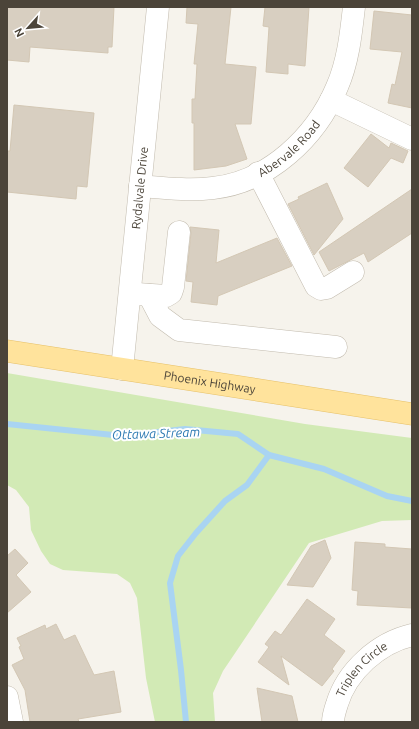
<svg xmlns="http://www.w3.org/2000/svg" width="419" height="729" viewBox="0 0 419 729" font-family="Ubuntu,sans-serif">
<style>
.green{fill:#d2eab5}
.lines{fill:none;stroke-linecap:round;stroke-linejoin:round}
.stream{stroke:#a9d4f2;stroke-width:6}
.building{fill:#d8cfc1;stroke:#d3c7b4}
.minor-casing{stroke:#c2bbae;stroke-width:23}
.major-casing{stroke:#e6c16a;stroke-width:23}
.minor{stroke:#fff;stroke-width:22}
.major{stroke:#ffe39c;stroke-width:22}
.labels{text-anchor:middle;stroke-width:4;stroke-linejoin:round;paint-order:stroke}
.street-label{font-size:12px;fill:#4b4439;stroke:#fff}
.water-label{font-size:13px;font-style:italic;fill:#2e7ab2;stroke:#fff}
</style>
<rect width="100%" height="100%" fill="#f6f3ec"/>
<path class="green" d="M 7,373 L 305,424 L 412,438 L 412,520 L 382,521 L 309,543 L 223,671 L 213,693 L 215,722 L 155,722 L 146,678 L 137,598 L 130,583 L 117,574 L 63,570 L 50,564 L 41,551 L 31,530 L 29,507 L 16,490 L 7,485 Z"/>
<g class="lines">
<g class="stream">
<path d="M 7,424 L 123,436 L 185,429 L 238,434 L 269,455 L 324,469 L 387,496 L 412,501"/>
<path d="M 186,722 L 181,670 L 170,583 L 178,556 L 196,533 L 225,501 L 247,485 L 269,455"/>
</g>
</g>
<g class="building">
<path d="M 7,7 L 114,7 L 112,47 L 108,47 L 108,53 L 30,47 L 29,62 L 7,60 Z"/>
<path d="M 187,7 L 231,7 L 225,64 L 256,67 L 251,124 L 235,124 L 247,159 L 226,166 L 194,170 L 194,123 L 192,123 L 192,99 L 195,99 L 197,64 L 194,64 L 198,24 L 186,23 Z"/>
<path d="M 265,7 L 309,7 L 305,66 L 288,64 L 288,74 L 266,72 L 269,27 L 263,26 Z"/>
<path d="M 374,11 L 412,15 L 412,108 L 388,103 L 392,84 L 395,85 L 402,52 L 370,49 Z"/>
<path d="M 14,105 L 94,113 L 87,187 L 77,186 L 76,199 L 7,192 L 7,151 L 10,151 Z"/>
<path d="M 371,134 L 389,148 L 391,143 L 408,151 L 403,163 L 391,158 L 368,187 L 344,168 Z"/>
<path d="M 327,183 L 343,219 L 314,255 L 288,204 L 299,199 L 298,197 Z"/>
<path d="M 412,189 L 412,233 L 368,262 L 364,253 L 329,271 L 319,252 Z"/>
<path d="M 190,227 L 219,230 L 216,263 L 277,238 L 292,266 L 218,296 L 217,305 L 191,302 L 193,282 L 186,281 L 191,233 Z"/>
<path d="M 325,540 L 331,558 L 313,587 L 287,585 L 311,546 Z"/>
<path d="M 355,542 L 385,544 L 385,547 L 412,549 L 412,608 L 357,605 L 358,591 L 352,590 Z"/>
<path d="M 15,549 L 28,563 L 16,575 L 31,592 L 7,613 L 7,556 Z"/>
<path d="M 307,599 L 335,619 L 324,635 L 345,651 L 332,669 L 334,671 L 322,686 L 281,656 L 289,685 L 258,662 L 269,647 L 265,644 L 275,631 L 281,635 Z"/>
<path d="M 56,624 L 64,640 L 75,635 L 94,675 L 114,671 L 121,712 L 78,719 L 79,722 L 30,722 L 25,690 L 12,665 L 24,659 L 19,647 L 21,646 L 17,638 L 45,625 L 46,629 Z"/>
<path d="M 257,688 L 292,696 L 298,722 L 262,722 Z"/>
</g>
<g class="lines">
<defs>
<g id="minor">
<path d="M 331,100 L 412,139"/>
<path d="M 258,173 L 316,286 L 321,289 L 327,288 L 353,272"/>
<path id="s1" d="M 140,186 C 164,188 189,191 213,188 C 269,182 316,137 337,87 C 348,62 351,34 354,7"/>
<path d="M 137,294 L 166,296 L 171,293 L 173,287 L 179,232"/>
<path d="M 149,295 L 160,316 L 179,330 L 336,347"/>
<path id="s2" d="M 122,369 L 158,7"/>
<path d="M 7,697 L 12,722"/>
<path id="s3" d="M 333,722 C 333,716 335,710 337,704 C 347,671 378,643 412,635"/>
</g>
<g id="major">
<path id="s4" d="M 7,351 L 412,414"/>
</g>
</defs>
<use href="#minor" class="minor-casing"/>
<use href="#major" class="major-casing"/>
<use href="#minor" class="minor"/>
<use href="#major" class="major"/>
</g>
<g class="labels">
<g class="street-label">
<text dy="4" stroke="none"><textPath href="#s1" startOffset="161">Abervale Road</textPath></text>
<text dy="4" stroke="none"><textPath href="#s2" startOffset="182">Rydalvale Drive</textPath></text>
<text dy="4" stroke="none"><textPath href="#s4" startOffset="205">Phoenix Highway</textPath></text>
<text dy="4" stroke="none"><textPath href="#s3" startOffset="62">Triplen Circle</textPath></text>
</g>
<g class="water-label">
<text transform="translate(156 433) rotate(-2)" y="5">Ottawa Stream</text>
</g>
</g>
<rect width="419" height="729" fill="none" stroke="#4b4439" stroke-width="16"/>
<g transform="translate(28 28) rotate(243)" stroke="#ffffff" stroke-width="3" paint-order="stroke">
<path d="M0-3L7 15L0 10L-7 15Z" fill="#4b4439"/>
<text y="-6" font-size="11" font-weight="bold" text-anchor="middle" fill="#4b4439">N</text>
</g>
</svg>
